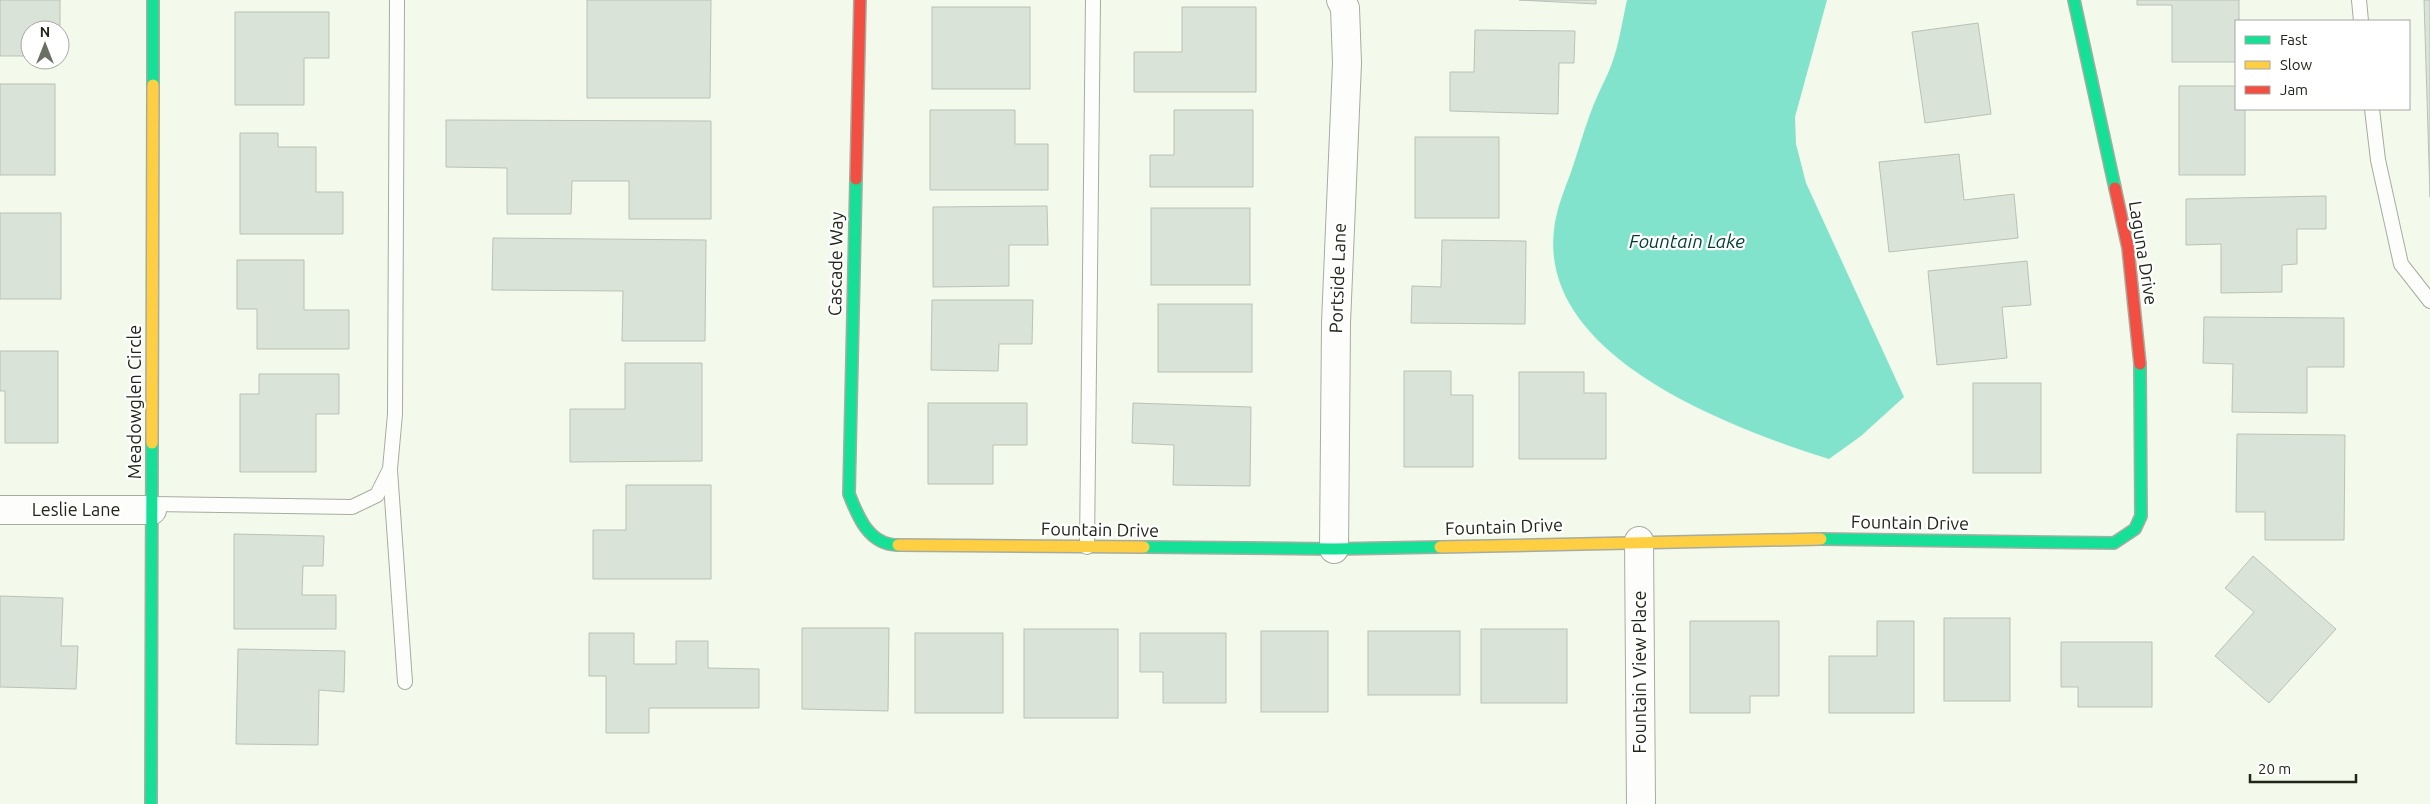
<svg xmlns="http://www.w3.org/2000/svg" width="2430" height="804" viewBox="0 0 2430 804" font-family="Ubuntu,sans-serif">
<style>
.water{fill:#82e3cc}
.building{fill:#dae3d8;stroke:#bac1b7}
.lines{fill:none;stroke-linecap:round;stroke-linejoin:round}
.lane-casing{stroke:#a7aca0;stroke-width:16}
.street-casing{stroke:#a7aca0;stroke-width:30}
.fast-casing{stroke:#a7aca0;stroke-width:14}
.slow-casing{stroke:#a7aca0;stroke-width:14}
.jam-casing{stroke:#a7aca0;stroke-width:14}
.lane{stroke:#fdfefc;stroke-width:14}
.street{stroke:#fdfefc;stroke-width:28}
.fast{stroke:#16e098;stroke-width:11}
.slow{stroke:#ffcf43;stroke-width:11}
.jam{stroke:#f24e42;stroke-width:11}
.labels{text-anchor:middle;stroke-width:4.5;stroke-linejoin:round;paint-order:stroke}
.street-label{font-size:18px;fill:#21261a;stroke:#fff}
.water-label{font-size:19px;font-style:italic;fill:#003e33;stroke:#fff}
</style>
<rect width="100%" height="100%" fill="#f3f9eb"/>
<path class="water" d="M 1627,0 L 1827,0 L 1795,117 L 1796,144 L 1806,183 L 1904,397 L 1861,436 L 1829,459 C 1732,428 1539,358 1554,230 C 1556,210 1564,191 1571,172 C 1579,149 1585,126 1594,104 C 1599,91 1606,79 1611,66 C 1619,45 1622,22 1627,0 Z"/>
<g class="building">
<path d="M 0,0 L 60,0 L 60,56 L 60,30 L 30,30 L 30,56 L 0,56 Z"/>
<path d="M 587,0 L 711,0 L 710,98 L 587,98 Z"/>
<path d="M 1519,0 L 1596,0 L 1596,4 Z"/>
<path d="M 2137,0 L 2239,0 L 2239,21 L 2236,21 L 2236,62 L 2172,62 L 2172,5 L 2137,5 Z"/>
<path d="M 2424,0 L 2430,0 L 2430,197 Z"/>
<rect x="932" y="7" width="98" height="82"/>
<path d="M 1182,7 L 1256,7 L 1256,92 L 1134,92 L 1134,52 L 1182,52 Z"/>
<path d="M 235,12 L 329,12 L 329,58 L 304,58 L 304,105 L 235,105 Z"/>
<path d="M 1978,23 L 1991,114 L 1925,123 L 1912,32 Z"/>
<path d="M 1475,30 L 1575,31 L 1574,63 L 1559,63 L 1558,114 L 1450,111 L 1450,72 L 1474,72 Z"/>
<rect x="0" y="84" width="55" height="91"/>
<path d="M 2179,86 L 2236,86 L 2236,109 L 2245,109 L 2245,175 L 2179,175 Z"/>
<path d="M 930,110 L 1015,110 L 1015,144 L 1048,144 L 1048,190 L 930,190 Z"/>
<path d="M 1174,110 L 1253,110 L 1253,187 L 1150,187 L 1150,155 L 1174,155 Z"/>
<path d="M 446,120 L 711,121 L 711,219 L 629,219 L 629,181 L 572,181 L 571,214 L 507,214 L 507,168 L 446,167 Z"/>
<path d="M 240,133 L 278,133 L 278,147 L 316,147 L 316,192 L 343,192 L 343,234 L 240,234 Z"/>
<rect x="1415" y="137" width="84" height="81"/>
<path d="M 1959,154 L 1964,200 L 2014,194 L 2018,238 L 1889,252 L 1879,162 Z"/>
<path d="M 2326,196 L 2326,229 L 2297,229 L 2297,264 L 2282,265 L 2282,292 L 2221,293 L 2221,244 L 2186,245 L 2186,199 Z"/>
<path d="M 1047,206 L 1048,245 L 1009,245 L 1009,286 L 933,287 L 933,207 Z"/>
<rect x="1151" y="208" width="99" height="77"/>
<rect x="0" y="213" width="61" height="86"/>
<path d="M 493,238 L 706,240 L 705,341 L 622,341 L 623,291 L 492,290 Z"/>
<path d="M 1442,240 L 1526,241 L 1525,324 L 1411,323 L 1412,286 L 1441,287 Z"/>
<path d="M 237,260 L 304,260 L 304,310 L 349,310 L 349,349 L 257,349 L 257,309 L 237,309 Z"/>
<path d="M 2027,261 L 2031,305 L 2002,307 L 2007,358 L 1937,365 L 1928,271 Z"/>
<path d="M 932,300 L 1033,300 L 1032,344 L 999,344 L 998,371 L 931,370 Z"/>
<rect x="1158" y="304" width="94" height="68"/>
<path d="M 2204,317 L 2344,318 L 2344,367 L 2307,367 L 2307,413 L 2232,412 L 2233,364 L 2203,363 Z"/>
<path d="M 0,351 L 58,351 L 58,443 L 5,443 L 5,391 L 0,391 Z"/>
<path d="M 625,363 L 702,363 L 702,461 L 570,462 L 570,409 L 625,409 Z"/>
<path d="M 1404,371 L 1451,371 L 1451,395 L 1473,395 L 1473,467 L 1404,467 Z"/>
<path d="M 1519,372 L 1584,372 L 1584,393 L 1606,393 L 1606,459 L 1519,459 Z"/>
<path d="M 259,374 L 339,374 L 339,414 L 316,414 L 316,472 L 240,472 L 240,394 L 259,394 Z"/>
<rect x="1973" y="383" width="68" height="90"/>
<path d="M 928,403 L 1027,403 L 1027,445 L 993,445 L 993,484 L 928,484 Z"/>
<path d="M 1133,403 L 1251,407 L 1250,486 L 1173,485 L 1174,445 L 1132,443 Z"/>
<path d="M 2237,434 L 2345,435 L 2344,540 L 2265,540 L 2265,512 L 2236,512 Z"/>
<path d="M 626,485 L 711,485 L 711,579 L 593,579 L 593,530 L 626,530 Z"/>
<path d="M 234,534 L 324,536 L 323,566 L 303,566 L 302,595 L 336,595 L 336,629 L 234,629 Z"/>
<path d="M 2253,556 L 2336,629 L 2269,703 L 2215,656 L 2254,612 L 2225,588 Z"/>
<path d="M 0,596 L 63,598 L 61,646 L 78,646 L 76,689 L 0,687 Z"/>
<rect x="1944" y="618" width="66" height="83"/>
<path d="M 1690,621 L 1779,621 L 1779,696 L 1750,696 L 1750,713 L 1690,713 Z"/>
<path d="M 1877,621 L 1914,621 L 1914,713 L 1829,713 L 1829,656 L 1877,656 Z"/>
<path d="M 802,628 L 889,628 L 888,711 L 802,709 Z"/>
<rect x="1024" y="629" width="94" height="89"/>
<rect x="1481" y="629" width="86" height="74"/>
<rect x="1261" y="631" width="67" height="81"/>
<rect x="1368" y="631" width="92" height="64"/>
<path d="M 589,633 L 634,633 L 634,664 L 676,664 L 676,641 L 708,641 L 708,668 L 759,669 L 759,708 L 649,708 L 649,733 L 606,733 L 606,676 L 589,676 Z"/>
<rect x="915" y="633" width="88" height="80"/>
<path d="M 1140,633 L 1226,633 L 1226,703 L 1163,703 L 1163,672 L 1140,672 Z"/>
<path d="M 2061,642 L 2152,642 L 2152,707 L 2078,707 L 2078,687 L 2061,687 Z"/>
<path d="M 238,649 L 345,651 L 344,692 L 319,690 L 318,745 L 236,744 Z"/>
</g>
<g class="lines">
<defs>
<g id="lane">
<path d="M 2359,0 L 2361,21"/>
<path d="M 2372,109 L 2378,160 L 2401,264 L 2430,301"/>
<path d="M 390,470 L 405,682"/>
<path d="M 152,504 L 352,507 L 377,495 L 390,469 L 395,414 L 397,0"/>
<path d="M 1087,547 L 1093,0"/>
</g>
<g id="street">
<path d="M 0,510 L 152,510"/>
<path d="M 1639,541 L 1641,804"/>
<path d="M 1334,549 L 1336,323 L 1347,63 L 1345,8 L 1341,0"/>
</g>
<g id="fast">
<path d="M 2074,0 L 2115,188"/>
<path d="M 153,85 L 153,0"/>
<path d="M 856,179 L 849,494 C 858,517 869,545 898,545"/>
<path d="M 1821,539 L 2114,543 L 2135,529 L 2141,516 L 2140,364"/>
<path d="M 1144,547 L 1334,549 L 1440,547"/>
<path d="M 151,804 L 152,443"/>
</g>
<g id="slow">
<path d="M 152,443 L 153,85"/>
<path d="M 898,545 L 1144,547"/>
<path d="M 1440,547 L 1821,539"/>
</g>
<g id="jam">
<path d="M 856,179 L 860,0"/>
<path d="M 2115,188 L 2128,248 L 2140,364"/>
</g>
</defs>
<use href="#lane" class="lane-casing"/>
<use href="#street" class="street-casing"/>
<use href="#fast" class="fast-casing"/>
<use href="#slow" class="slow-casing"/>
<use href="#jam" class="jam-casing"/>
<use href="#lane" class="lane"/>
<use href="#street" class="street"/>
<use href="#fast" class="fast"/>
<use href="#slow" class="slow"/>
<use href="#jam" class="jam"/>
</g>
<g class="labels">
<g class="street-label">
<text transform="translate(2143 253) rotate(81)" y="6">Laguna Drive</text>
<text transform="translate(836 264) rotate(-89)" y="6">Cascade Way</text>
<text transform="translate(1338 278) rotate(-88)" y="6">Portside Lane</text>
<text transform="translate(135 402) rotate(-90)" y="6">Meadowglen Circle</text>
<text x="76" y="516">Leslie Lane</text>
<text transform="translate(1910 523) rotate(1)" y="6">Fountain Drive</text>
<text transform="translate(1504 527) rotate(-2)" y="6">Fountain Drive</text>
<text transform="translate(1100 530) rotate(1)" y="6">Fountain Drive</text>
<text transform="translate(1640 672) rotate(-90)" y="6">Fountain View Place</text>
</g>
<g class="water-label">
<text x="1687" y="248">Fountain Lake</text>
</g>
</g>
<rect x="2235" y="20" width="175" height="90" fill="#ffffff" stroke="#a6a8a3"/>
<rect x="2245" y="36" width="25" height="8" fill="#16e098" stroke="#a6a8a3"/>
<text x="2280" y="45" font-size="15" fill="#21261a">Fast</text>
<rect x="2245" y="61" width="25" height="8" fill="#ffcf43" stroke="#a6a8a3"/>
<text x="2280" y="70" font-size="15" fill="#21261a">Slow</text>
<rect x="2245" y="86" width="25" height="8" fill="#f24e42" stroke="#a6a8a3"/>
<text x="2280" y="95" font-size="15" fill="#21261a">Jam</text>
<g transform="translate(45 45)"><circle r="24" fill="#ffffff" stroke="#a6a8a3"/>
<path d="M0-4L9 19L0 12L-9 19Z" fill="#6a7063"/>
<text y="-8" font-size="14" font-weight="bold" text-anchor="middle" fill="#21261a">N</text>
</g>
<path d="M2250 774v8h106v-8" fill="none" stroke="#21261a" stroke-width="2.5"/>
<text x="2258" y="774" font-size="15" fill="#21261a" stroke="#ffffff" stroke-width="4" paint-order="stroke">20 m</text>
</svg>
